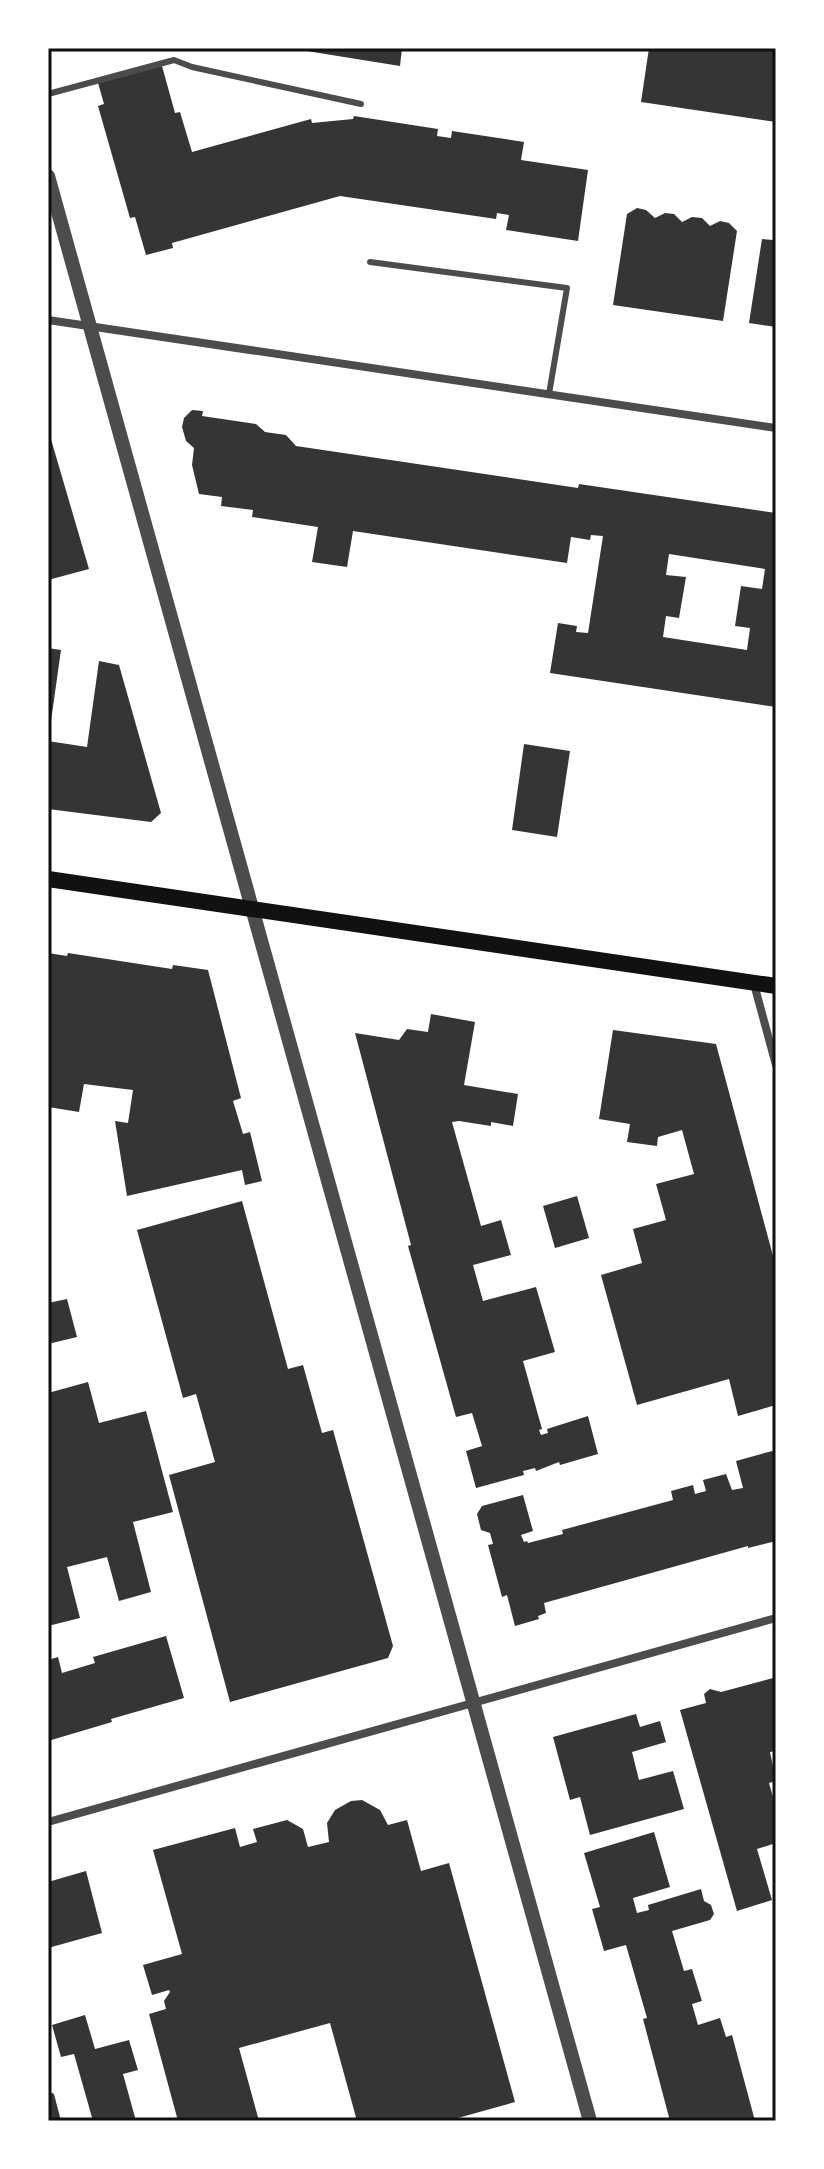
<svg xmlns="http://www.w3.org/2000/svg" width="824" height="2169" viewBox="0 0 824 2169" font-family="'PT Sans',sans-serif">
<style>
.building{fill:#353535;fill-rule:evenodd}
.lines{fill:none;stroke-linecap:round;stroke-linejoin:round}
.service{stroke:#4c4c4c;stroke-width:6}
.minor{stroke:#4c4c4c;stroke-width:8}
.tertiary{stroke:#4c4c4c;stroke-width:14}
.secondary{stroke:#111;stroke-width:16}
.neatline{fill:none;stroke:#111;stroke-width:3}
</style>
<rect width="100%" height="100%" fill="#fff"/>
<g class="building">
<path d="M 288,48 L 402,48 L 400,66 Z"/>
<path d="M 649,48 L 776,48 L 776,122 L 641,102 Z"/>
<path d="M 162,66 L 175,113 L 180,112 L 192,152 L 311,119 L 312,123 L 353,119 L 354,116 L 438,129 L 437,136 L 451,138 L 452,131 L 524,142 L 521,160 L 588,170 L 578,241 L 506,230 L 509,215 L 497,213 L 496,219 L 340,196 L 172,243 L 173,248 L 146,255 L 135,217 L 130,218 L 98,106 L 104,104 L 98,83 Z"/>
<path d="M 637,208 L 646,210 L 655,218 L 665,213 L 674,214 L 682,222 L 692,217 L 702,218 L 710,226 L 720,221 L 729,223 L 737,231 L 723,321 L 613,305 L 627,214 Z"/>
<path d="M 774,231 L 776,231 L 776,327 L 749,323 L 762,239 L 773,240 Z"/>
<path d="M 192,410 L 203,411 L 202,416 L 256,424 L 265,432 L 286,435 L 296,446 L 578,488 L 579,484 L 776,513 L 776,707 L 550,673 L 558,623 L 577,626 L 576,632 L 588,633 L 603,536 L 591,535 L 590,540 L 571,537 L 567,563 L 353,531 L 347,567 L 312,562 L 318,527 L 252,517 L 253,510 L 221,506 L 222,497 L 199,494 L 192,465 L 194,448 L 186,441 L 182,427 L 184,418 ZM 669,554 L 765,569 L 762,589 L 741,586 L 735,626 L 750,628 L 747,650 L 663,637 L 666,616 L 679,618 L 686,577 L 666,575 Z"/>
<path d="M 48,429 L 89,569 L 48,580 Z"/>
<path d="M 48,648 L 61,650 L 50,728 L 48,728 Z"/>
<path d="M 99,661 L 119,665 L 161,813 L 151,822 L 48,809 L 48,741 L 87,747 Z"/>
<path d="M 524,744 L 570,751 L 557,837 L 512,830 Z"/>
<path d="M 48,953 L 67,956 L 68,953 L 172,969 L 173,965 L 208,970 L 241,1098 L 233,1101 L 243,1134 L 250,1132 L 262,1181 L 245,1185 L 242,1170 L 127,1196 L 115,1121 L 128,1123 L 133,1090 L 84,1084 L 79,1112 L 48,1107 Z"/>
<path d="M 431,1014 L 475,1022 L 464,1085 L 518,1094 L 513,1126 L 491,1122 L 491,1126 L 459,1121 L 452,1122 L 481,1226 L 501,1220 L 511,1255 L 473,1265 L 483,1301 L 536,1287 L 555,1352 L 523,1361 L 542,1429 L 539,1430 L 541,1435 L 548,1433 L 547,1429 L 588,1416 L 598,1454 L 560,1465 L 559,1462 L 536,1471 L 535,1468 L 523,1471 L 524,1475 L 476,1488 L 466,1451 L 482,1446 L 472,1413 L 456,1417 L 408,1246 L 411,1245 L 355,1033 L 399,1040 L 407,1029 L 428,1032 Z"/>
<path d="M 613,1030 L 716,1044 L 776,1267 L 776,1405 L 738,1416 L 729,1379 L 637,1405 L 601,1275 L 642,1263 L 633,1229 L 666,1220 L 656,1184 L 694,1174 L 682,1130 L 658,1137 L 657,1146 L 627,1142 L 630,1124 L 599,1119 Z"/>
<path d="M 577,1196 L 589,1238 L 555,1248 L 543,1206 Z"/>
<path d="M 242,1201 L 288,1369 L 303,1365 L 322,1433 L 333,1430 L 393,1646 L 388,1658 L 230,1702 L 169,1475 L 215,1462 L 196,1394 L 183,1398 L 137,1230 Z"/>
<path d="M 67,1299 L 77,1337 L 48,1344 L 48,1303 Z"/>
<path d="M 88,1382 L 99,1423 L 146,1411 L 173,1512 L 133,1522 L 151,1592 L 119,1601 L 107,1557 L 67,1567 L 80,1618 L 48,1626 L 48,1393 Z"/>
<path d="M 776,1450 L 776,1541 L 748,1548 L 748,1546 L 544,1603 L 546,1613 L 538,1616 L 539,1619 L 515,1626 L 507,1595 L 502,1597 L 488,1545 L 493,1544 L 490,1533 L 481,1530 L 477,1514 L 482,1506 L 523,1495 L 533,1531 L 521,1535 L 524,1542 L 527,1541 L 528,1543 L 563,1534 L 562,1530 L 673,1500 L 671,1491 L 693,1485 L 695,1494 L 706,1491 L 703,1480 L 726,1474 L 732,1490 L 743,1488 L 736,1461 Z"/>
<path d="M 166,1636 L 184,1698 L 111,1719 L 112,1722 L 48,1741 L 48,1660 L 58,1657 L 62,1673 L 95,1663 L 93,1657 Z"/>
<path d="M 773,1678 L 776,1688 L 776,1751 L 770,1752 L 776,1781 L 769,1783 L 776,1807 L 776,1843 L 757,1849 L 772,1900 L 737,1911 L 680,1710 L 706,1703 L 704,1694 L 710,1689 L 721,1692 Z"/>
<path d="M 636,1714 L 640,1727 L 660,1721 L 666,1742 L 632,1752 L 639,1780 L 673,1771 L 684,1809 L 590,1835 L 580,1797 L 570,1800 L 553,1737 Z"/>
<path d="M 362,1800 L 380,1810 L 388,1825 L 407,1820 L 421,1871 L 449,1863 L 515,2102 L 447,2121 L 357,2121 L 330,2023 L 239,2048 L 259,2121 L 178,2121 L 149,2014 L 166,2009 L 164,2001 L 170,1992 L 169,1990 L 152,1995 L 143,1965 L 182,1954 L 153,1850 L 235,1828 L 240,1847 L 257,1842 L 253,1829 L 287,1820 L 303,1829 L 308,1847 L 329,1842 L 327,1823 L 335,1810 L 351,1801 Z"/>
<path d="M 654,1832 L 670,1887 L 633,1898 L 637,1913 L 649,1910 L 648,1905 L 701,1889 L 704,1901 L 711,1905 L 714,1914 L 710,1920 L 672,1931 L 684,1971 L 692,1969 L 702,2001 L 692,2004 L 698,2025 L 720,2018 L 726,2037 L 732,2035 L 755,2121 L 670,2121 L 643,2019 L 647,2018 L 626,1945 L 604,1951 L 592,1909 L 600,1907 L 584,1853 Z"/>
<path d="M 86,1871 L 102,1933 L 48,1948 L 48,1882 Z"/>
<path d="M 85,2015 L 95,2049 L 129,2040 L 138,2070 L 123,2074 L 136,2121 L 93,2121 L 74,2054 L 61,2057 L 52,2025 Z"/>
<path d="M 48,2091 L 54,2094 L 61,2121 L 48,2121 Z"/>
</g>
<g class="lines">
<g class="service">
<path d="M 48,94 L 174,60 L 192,67 L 361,104"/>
<path d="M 370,262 L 567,288 L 549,394"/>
</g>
<g class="minor">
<path d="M 48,320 L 776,428"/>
<path d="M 754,984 L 776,1065"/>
<path d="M 48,1822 L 776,1618"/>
</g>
<path class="tertiary" d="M 48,176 L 590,2121"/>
<path class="secondary" d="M 48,879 L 776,986"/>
</g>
<rect width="824" height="2169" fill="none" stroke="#ffffff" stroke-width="100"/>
<rect x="50" y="50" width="724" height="2069" class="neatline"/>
</svg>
